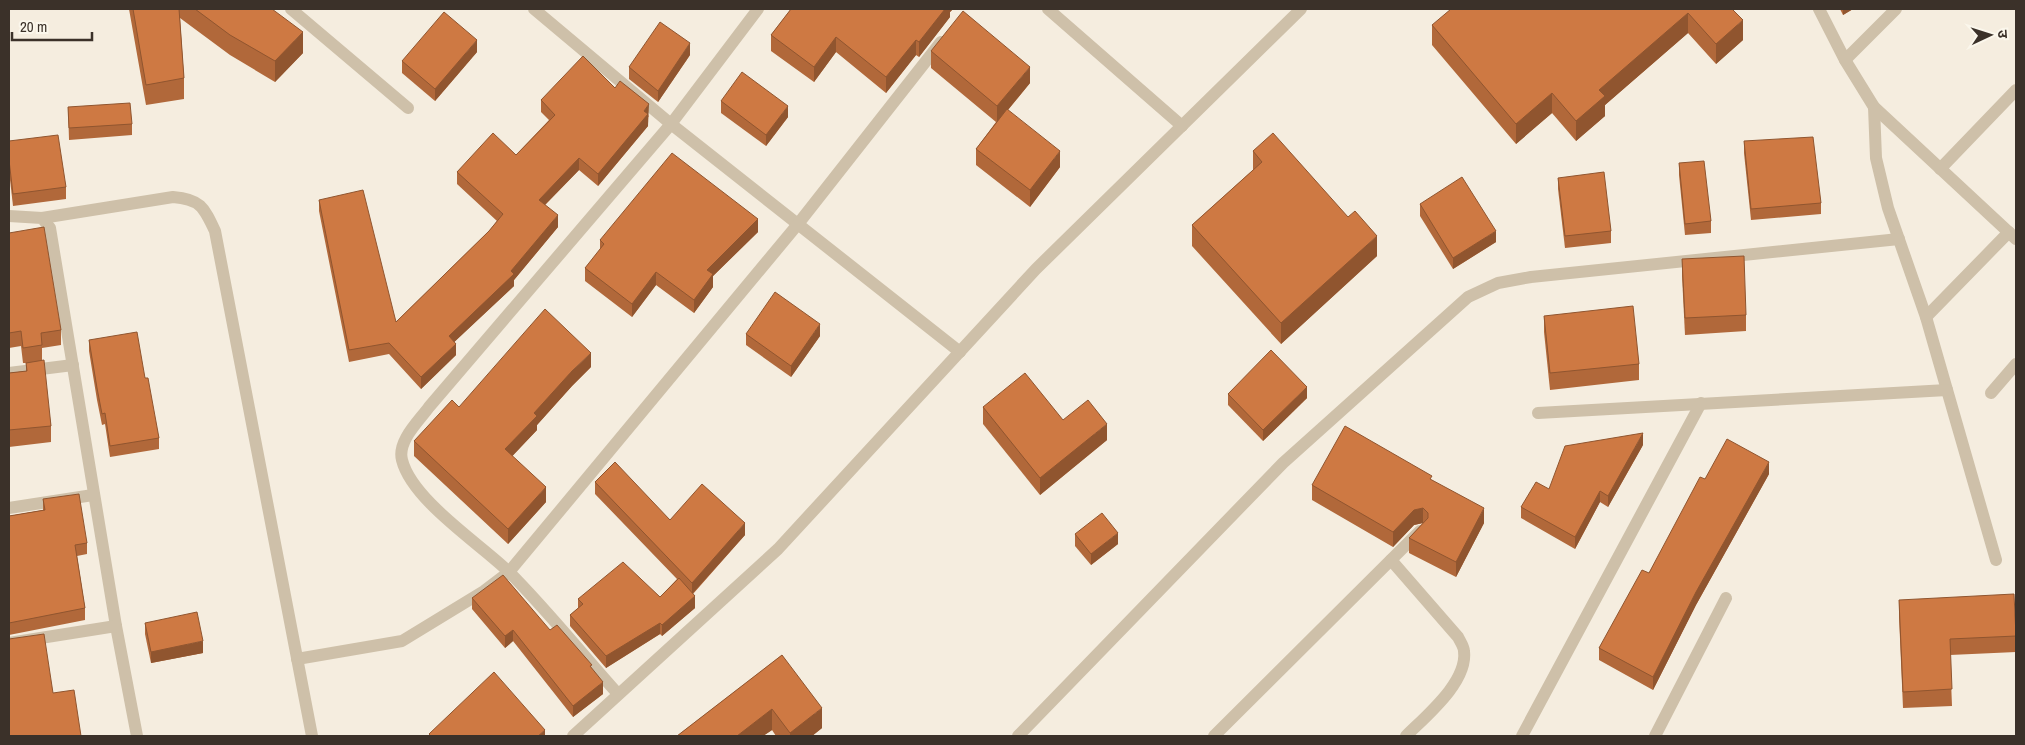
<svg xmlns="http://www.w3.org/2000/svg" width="2025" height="745" viewBox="0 0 2025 745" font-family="'Archivo Narrow','Noto Sans Devanagari',sans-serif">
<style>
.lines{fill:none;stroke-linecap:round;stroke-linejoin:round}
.service{stroke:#cec0a9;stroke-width:12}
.minor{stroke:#cec0a9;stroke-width:12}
.tertiary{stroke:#cec0a9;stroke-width:12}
.wall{fill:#b1683a}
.shaded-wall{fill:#90552f}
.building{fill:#ce7943;stroke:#90552f}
</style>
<rect width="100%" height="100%" fill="#f5eddf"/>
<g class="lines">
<g class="service">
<path d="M 1940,169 L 2016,90"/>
<path d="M 1991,393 L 2016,364"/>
</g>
<g class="minor">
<path d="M 291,9 L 408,108"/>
<path d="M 534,9 L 671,124 L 960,352"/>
<path d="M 1048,9 L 1182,126"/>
<path d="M 1819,9 L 1845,60 L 1874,107 L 2016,239"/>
<path d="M 1845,60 L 1896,9"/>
<path d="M 1874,107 L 1876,158 L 1888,208 L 1926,317 L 1996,560"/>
<path d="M 9,216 L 42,218 L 50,228 L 116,626 L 137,736"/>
<path d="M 42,218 L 173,197 C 200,199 204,207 215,231 L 312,736"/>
<path d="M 1926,317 L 2009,232"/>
<path d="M 9,373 L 73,365"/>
<path d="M 1538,413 L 1947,390"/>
<path d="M 9,508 L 93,495"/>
<path d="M 1391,560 L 1458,637 C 1460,641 1464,647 1464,651 C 1468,682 1426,716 1406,736"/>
<path d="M 9,643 L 116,626"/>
<path d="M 297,659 L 402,641 L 484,591 L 509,572 L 798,224 L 941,42"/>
<path d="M 618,694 C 582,654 547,610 509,572 C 479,543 412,500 402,460 C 397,441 419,421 429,407 L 671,124 L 758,9"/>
<path d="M 1018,736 L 1283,463 L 1468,297 L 1498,283 L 1531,277 L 1899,239"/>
<path d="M 1214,736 L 1420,531"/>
<path d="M 1522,736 L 1701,403"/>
<path d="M 1655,736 L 1726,598"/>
</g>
<path class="tertiary" d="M 573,736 L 778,549 L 1036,269 L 1301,9"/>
</g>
<g class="wall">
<path d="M 129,9 L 272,9 L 303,53 L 275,82 L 230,55 L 180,18 L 184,78 L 184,99 L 146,105 Z"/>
<path d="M 791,9 L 953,9 L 950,12 L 950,17 L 919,57 L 916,55 L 886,93 L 836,52 L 814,82 L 771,51 L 771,35 Z"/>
<path d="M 1732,9 L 1743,40 L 1716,64 L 1688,33 L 1605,105 L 1605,116 L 1576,141 L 1552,113 L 1516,144 L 1432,45 L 1432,25 Z"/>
<path d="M 1840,9 L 1853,9 L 1843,15 Z"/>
<path d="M 931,51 L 1030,83 L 1008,110 L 1060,167 L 1030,207 L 976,165 L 976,149 L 996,122 L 931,68 Z"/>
<path d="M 477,52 L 435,101 L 402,73 L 402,61 Z"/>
<path d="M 690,55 L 658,102 L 629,79 L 629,67 Z"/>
<path d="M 615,88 L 649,116 L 648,117 L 648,126 L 598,186 L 579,170 L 545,205 L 558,227 L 514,280 L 514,286 L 454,342 L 456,355 L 421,389 L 389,354 L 349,362 L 319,211 L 319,200 L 396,322 L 489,231 L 497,221 L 457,184 L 457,172 L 516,155 L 549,120 L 541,112 L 541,100 Z"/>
<path d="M 721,101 L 788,117 L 766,146 L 721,113 Z"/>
<path d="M 68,107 L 132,124 L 132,135 L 69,140 Z"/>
<path d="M 9,141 L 66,187 L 66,199 L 13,206 L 9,171 Z"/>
<path d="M 1744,141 L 1821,203 L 1821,214 L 1751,220 L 1744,153 Z"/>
<path d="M 1253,151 L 1377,256 L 1281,344 L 1192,246 L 1192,225 L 1253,170 Z"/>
<path d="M 1679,163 L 1711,221 L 1711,233 L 1685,235 L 1679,175 Z"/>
<path d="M 1558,178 L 1611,231 L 1611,243 L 1565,248 L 1558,189 Z"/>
<path d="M 1420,204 L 1496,242 L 1453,269 L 1420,216 Z"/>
<path d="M 758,232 L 713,276 L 713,287 L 694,313 L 656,285 L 632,317 L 585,281 L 585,268 L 600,250 L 600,240 Z"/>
<path d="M 9,233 L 61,330 L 61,345 L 42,348 L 42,361 L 51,426 L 51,442 L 9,447 L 9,373 L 26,371 L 26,363 L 23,363 L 21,346 L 9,348 Z"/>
<path d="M 1682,259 L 1746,315 L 1746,331 L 1685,335 L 1682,276 Z"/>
<path d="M 1544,316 L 1639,364 L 1639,380 L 1550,390 L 1544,332 Z"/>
<path d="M 746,334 L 820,336 L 791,377 L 746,345 Z"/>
<path d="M 89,340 L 145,378 L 159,438 L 159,449 L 110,457 L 105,424 L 102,425 L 97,400 L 89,351 Z"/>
<path d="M 591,367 L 572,386 L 537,425 L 537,430 L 512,456 L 546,502 L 508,544 L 414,456 L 414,441 L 459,407 Z"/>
<path d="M 1228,394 L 1307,398 L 1263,441 L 1228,405 Z"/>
<path d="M 983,407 L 1063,420 L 1107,440 L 1040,495 L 983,424 Z"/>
<path d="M 1643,445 L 1608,507 L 1600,502 L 1575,549 L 1521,518 L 1521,507 L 1549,489 Z"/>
<path d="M 1769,474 L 1696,605 L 1653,690 L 1599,660 L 1599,648 L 1649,573 L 1705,479 Z"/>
<path d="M 1432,480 L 1484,523 L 1456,577 L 1409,553 L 1409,538 L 1423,523 L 1414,525 L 1393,547 L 1312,500 L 1312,485 Z"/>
<path d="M 595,482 L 670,520 L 745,535 L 693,594 L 695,608 L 662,636 L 660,634 L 606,668 L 570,626 L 570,615 L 578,608 L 578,599 L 660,597 L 677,579 L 595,494 Z"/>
<path d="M 43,499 L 87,543 L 87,554 L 77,556 L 85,608 L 85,620 L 9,635 L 9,516 L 43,510 Z"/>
<path d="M 1075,534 L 1118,544 L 1091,565 L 1075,546 Z"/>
<path d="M 472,598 L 550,630 L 592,669 L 603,694 L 573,717 L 513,641 L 505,648 L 472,609 Z"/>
<path d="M 1899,600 L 2016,634 L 2016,652 L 1950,655 L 1952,706 L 1903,708 L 1899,616 Z"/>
<path d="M 145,623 L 203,653 L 151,663 L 145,634 Z"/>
<path d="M 782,655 L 822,728 L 812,736 L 776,736 L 772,730 L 763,736 L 677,736 Z"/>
</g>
<g class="shaded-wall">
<path d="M 945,9 L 953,9 L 950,12 L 950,17 L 919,57 L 919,42 Z"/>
<path d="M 1843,9 L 1853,9 L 1843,15 Z"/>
<path d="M 1688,13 L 1688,33 L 1605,105 L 1605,116 L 1576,141 L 1576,121 L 1599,90 Z"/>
<path d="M 1743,20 L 1743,40 L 1716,64 L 1716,44 Z"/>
<path d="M 303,32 L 303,53 L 275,82 L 275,61 Z"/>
<path d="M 836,37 L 836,52 L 814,82 L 814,67 Z"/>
<path d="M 477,40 L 477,52 L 435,101 L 435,89 Z"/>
<path d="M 916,40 L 916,55 L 886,93 L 886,77 Z"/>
<path d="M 690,43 L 690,55 L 658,102 L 658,91 Z"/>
<path d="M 1030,67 L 1030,83 L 997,123 L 997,106 Z"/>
<path d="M 1552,93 L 1552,113 L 1516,144 L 1516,124 Z"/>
<path d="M 649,104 L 648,126 L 598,186 L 598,174 Z"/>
<path d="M 788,106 L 788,117 L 766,146 L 766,135 Z"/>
<path d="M 1060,151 L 1060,167 L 1030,207 L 1030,190 Z"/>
<path d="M 579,158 L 579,170 L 539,211 L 539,200 Z"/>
<path d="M 558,215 L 558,227 L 514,280 L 514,286 L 449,347 L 449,336 L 511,271 Z"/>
<path d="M 758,219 L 758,232 L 713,276 L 713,287 L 694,313 L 694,300 L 707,270 Z"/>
<path d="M 1496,231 L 1496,242 L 1453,269 L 1453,258 Z"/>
<path d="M 1377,236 L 1377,256 L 1281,344 L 1281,323 Z"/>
<path d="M 656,272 L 656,285 L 632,317 L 632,304 Z"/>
<path d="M 820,324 L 820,336 L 791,377 L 791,366 Z"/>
<path d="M 456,344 L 456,355 L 421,389 L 421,377 Z"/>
<path d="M 591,353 L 591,367 L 572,386 L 537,425 L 537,430 L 505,464 L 505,449 L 534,413 L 572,371 Z"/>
<path d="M 1307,387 L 1307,398 L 1263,441 L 1263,430 Z"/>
<path d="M 1107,424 L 1107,440 L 1040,495 L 1040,478 Z"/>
<path d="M 1643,433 L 1643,445 L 1608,507 L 1608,496 Z"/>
<path d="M 1769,462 L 1769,474 L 1696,605 L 1653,690 L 1653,677 L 1696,592 Z"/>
<path d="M 546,487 L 546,502 L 508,544 L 508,529 Z"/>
<path d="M 1600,491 L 1600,502 L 1575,549 L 1575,537 Z"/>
<path d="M 1423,508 L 1423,523 L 1414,525 L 1393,547 L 1393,532 L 1414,510 Z"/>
<path d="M 1484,508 L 1484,523 L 1456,577 L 1456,562 Z"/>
<path d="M 745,523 L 745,535 L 692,594 L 692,583 Z"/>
<path d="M 1118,533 L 1118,544 L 1091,565 L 1091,554 Z"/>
<path d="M 695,596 L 695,608 L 662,636 L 662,625 Z"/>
<path d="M 660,623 L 660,634 L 606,668 L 606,656 Z"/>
<path d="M 513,630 L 513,641 L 505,648 L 505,636 Z"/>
<path d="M 203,641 L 203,653 L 151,663 L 151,652 Z"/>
<path d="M 603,682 L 603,694 L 573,717 L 573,706 Z"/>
<path d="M 822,708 L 822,728 L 812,736 L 790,736 L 790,733 Z"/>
<path d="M 772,709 L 772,730 L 763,736 L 737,736 Z"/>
<path d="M 545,730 L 545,736 L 538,736 Z"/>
</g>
<g class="building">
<path d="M 133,9 L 179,9 L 184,78 L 146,85 Z"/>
<path d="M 195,9 L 272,9 L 303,32 L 275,61 L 230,35 Z"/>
<path d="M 791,9 L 945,9 L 919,42 L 916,40 L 886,77 L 836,37 L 814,67 L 771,35 Z"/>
<path d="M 1451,9 L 1732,9 L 1743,20 L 1716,44 L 1688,13 L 1599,90 L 1605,96 L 1576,121 L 1552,93 L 1516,124 L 1432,25 Z"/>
<path d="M 963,11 L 1030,67 L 997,106 L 931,51 Z"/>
<path d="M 444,12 L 477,40 L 435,89 L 402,61 Z"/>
<path d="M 660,22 L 690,43 L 658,91 L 629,67 Z"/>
<path d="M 583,56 L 615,88 L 620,81 L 649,104 L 644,111 L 648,114 L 598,174 L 579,158 L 539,200 L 558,215 L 511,271 L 514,274 L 449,336 L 456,344 L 421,377 L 389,343 L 349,350 L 319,200 L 363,190 L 396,322 L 489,231 L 503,214 L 457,172 L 493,133 L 516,155 L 555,115 L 541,100 Z"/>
<path d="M 742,72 L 788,106 L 766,135 L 721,101 Z"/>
<path d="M 130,103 L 132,124 L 69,128 L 68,107 Z"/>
<path d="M 1007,109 L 1060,151 L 1030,190 L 976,149 Z"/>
<path d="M 1273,133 L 1348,217 L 1355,211 L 1377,236 L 1281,323 L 1192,225 L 1262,162 L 1253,151 Z"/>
<path d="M 58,135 L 66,187 L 13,194 L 9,160 L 9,141 Z"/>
<path d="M 1813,137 L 1821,203 L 1751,209 L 1744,141 Z"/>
<path d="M 672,153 L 758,219 L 707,270 L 713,274 L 694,300 L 656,272 L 632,304 L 585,268 L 604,244 L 600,240 Z"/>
<path d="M 1704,161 L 1711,221 L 1685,224 L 1679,163 Z"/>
<path d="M 1604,172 L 1611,231 L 1565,236 L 1558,178 Z"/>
<path d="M 1462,177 L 1496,231 L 1453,258 L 1420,204 Z"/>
<path d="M 44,227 L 61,330 L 41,333 L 42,345 L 23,348 L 21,331 L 9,333 L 9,233 Z"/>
<path d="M 1744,256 L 1746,315 L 1685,318 L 1682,259 Z"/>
<path d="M 775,292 L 820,324 L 791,366 L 746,334 Z"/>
<path d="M 1633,306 L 1639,364 L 1550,373 L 1544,316 Z"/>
<path d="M 545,309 L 591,353 L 572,371 L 534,413 L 537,416 L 505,449 L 546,487 L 508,529 L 414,441 L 452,400 L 459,407 Z"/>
<path d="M 137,332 L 145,378 L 148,378 L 159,438 L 110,446 L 105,413 L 102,414 L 97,388 L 89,340 Z"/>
<path d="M 1271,350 L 1307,387 L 1263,430 L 1228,394 Z"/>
<path d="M 44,360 L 51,426 L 9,430 L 9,373 L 27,371 L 26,363 Z"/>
<path d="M 1025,373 L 1063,420 L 1088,400 L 1107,424 L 1040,478 L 983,407 Z"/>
<path d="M 1345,426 L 1432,476 L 1430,479 L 1484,508 L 1456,562 L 1409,538 L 1428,518 L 1428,513 L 1423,508 L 1414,510 L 1393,532 L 1312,485 Z"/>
<path d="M 1643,433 L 1608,496 L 1600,491 L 1575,537 L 1521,507 L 1536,482 L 1549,489 L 1565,446 Z"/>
<path d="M 1727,439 L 1769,462 L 1696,592 L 1653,677 L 1599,648 L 1642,570 L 1649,573 L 1700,477 L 1705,479 Z"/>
<path d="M 615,462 L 670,520 L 702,484 L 745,523 L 692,583 L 595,482 Z"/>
<path d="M 79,494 L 87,543 L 75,545 L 85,608 L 9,623 L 9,516 L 45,510 L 43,499 Z"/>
<path d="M 1102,513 L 1118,533 L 1091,554 L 1075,534 Z"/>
<path d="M 623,562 L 660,597 L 679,578 L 695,596 L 662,625 L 660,623 L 606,656 L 570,615 L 583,604 L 578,599 Z"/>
<path d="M 503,575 L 550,630 L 557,625 L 592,665 L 590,666 L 603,682 L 573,706 L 513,630 L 505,636 L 472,598 Z"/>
<path d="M 2014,594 L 2016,636 L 1950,639 L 1952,689 L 1903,692 L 1899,600 Z"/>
<path d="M 197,612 L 203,641 L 151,652 L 145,623 Z"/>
<path d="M 44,634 L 53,693 L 74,690 L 81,736 L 9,736 L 9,639 Z"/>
<path d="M 782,655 L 822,708 L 790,733 L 772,709 L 737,736 L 677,736 Z"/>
<path d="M 494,672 L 545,730 L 538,736 L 431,736 L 429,734 Z"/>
</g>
<rect width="2025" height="745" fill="none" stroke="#3b3129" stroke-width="20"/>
<g transform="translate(1990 35) rotate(86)" stroke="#fbf7ec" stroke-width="4" paint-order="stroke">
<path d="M0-4L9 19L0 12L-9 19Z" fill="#3b3129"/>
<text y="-8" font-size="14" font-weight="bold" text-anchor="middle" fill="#3b3129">उ</text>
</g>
<path d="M12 32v8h80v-8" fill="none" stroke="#3b3129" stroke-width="2.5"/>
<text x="20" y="32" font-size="15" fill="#3b3129" stroke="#fbf7ec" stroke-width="4" paint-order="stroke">20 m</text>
</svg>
